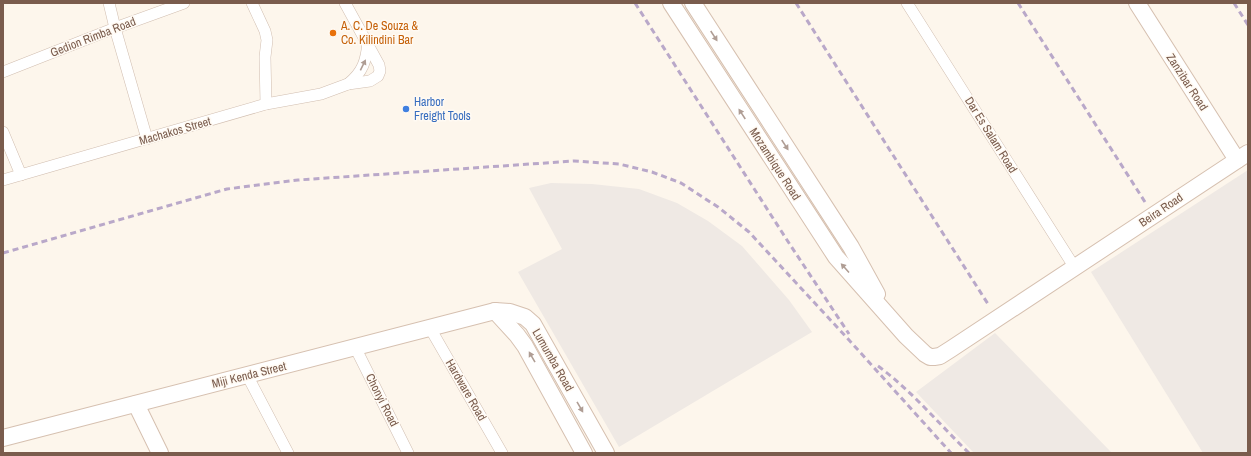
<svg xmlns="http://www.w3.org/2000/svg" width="1251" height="456" viewBox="0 0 1251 456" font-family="'Archivo Narrow',sans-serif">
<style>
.industrial{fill:#efe9e4}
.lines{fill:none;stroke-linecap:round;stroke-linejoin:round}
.street-casing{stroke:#d1beb0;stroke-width:12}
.secondary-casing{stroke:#d6c0b0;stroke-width:18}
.street{stroke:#fff;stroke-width:11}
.secondary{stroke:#fff;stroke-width:16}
.rail{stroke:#b9a8c9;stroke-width:3;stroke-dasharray:6 4;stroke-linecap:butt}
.oneway{fill:#af9d94}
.food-dot{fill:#e8710a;stroke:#fffaf3;stroke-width:1.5}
.shop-dot{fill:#3f7fe0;stroke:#fffaf3;stroke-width:1.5}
.labels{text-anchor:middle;stroke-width:3;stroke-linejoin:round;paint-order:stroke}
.food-label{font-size:12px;fill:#c56008;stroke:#fffaf3;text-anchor:start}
.street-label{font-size:12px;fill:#7a5c4d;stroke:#fffaf3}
.shop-label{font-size:12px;fill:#366cbe;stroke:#fffaf3;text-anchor:start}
</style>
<rect width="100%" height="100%" fill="#fdf6ec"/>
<g class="industrial">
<path d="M 1248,170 L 1248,453 L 1203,453 L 1091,272 Z"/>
<path d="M 551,183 L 592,184 L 639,189 L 677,203 L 708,221 L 742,246 L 789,300 L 812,332 L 619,447 L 518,272 L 562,249 L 529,188 Z"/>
<path d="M 995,333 L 1112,453 L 974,453 L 916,392 Z"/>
</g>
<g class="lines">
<defs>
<g id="street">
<path d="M 109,3 L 115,28 L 147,139"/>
<path d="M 252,3 L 265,31 L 267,40 L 265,57 L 266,104"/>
<path d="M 907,3 L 1075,268"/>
<path d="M 3,72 L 115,28 L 184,3"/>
<path d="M 348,84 C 363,72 366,61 368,43"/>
<path d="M 3,132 L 21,175"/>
<path d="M 3,180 L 266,104 L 321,94 L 348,84 L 370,81 L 378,76 L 380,71 L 379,65 L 345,3"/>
<path d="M 430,328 L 502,453"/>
<path d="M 355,347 L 408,453"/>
<path d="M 247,375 L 288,453"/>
</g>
<g id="secondary">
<path d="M 671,3 L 836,257 L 906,336 L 925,354 L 930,357 L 934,357 L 940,356 L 951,349 L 1248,153"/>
<path d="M 693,3 L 851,247 L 877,294"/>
<path d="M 1137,3 L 1237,160"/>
<path d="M 495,311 L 517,335 L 525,346 L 584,453"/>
<path d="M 136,404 L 160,453"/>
<path d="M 3,438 L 495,311 L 510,312 L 525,317 L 533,324 L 606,453"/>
</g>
</defs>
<use href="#street" class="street-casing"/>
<use href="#secondary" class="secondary-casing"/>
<use href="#street" class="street"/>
<use href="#secondary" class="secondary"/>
<g class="rail">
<path d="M 635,3 L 787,240 L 849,334"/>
<path d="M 796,3 L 988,304"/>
<path d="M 1018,3 L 1145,202"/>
<path d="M 1234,3 L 1248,25"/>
<path d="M 3,253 L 227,189 L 298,180 L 574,161 L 619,164 L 652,172 L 681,183 L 718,207 L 749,232 L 849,340 L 951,453"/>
<path d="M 878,366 C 912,391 939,424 969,453"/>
</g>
</g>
<defs><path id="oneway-solid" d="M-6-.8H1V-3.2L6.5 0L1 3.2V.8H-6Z"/></defs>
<g class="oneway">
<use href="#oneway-solid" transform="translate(714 36) rotate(57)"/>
<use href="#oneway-solid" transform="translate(363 65) rotate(-64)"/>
<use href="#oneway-solid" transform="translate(742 114) rotate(-123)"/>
<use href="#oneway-solid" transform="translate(785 145) rotate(57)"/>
<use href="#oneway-solid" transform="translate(845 268) rotate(-132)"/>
<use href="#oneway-solid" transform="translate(532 357) rotate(-120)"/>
<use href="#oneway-solid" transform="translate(580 407) rotate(60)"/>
</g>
<circle class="food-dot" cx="333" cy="33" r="4"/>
<circle class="shop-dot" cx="406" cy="109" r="4"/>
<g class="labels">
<g class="food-label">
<text x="341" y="30">A. C. De Souza &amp;<tspan x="341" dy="14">Co. Kilindini Bar</tspan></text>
</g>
<g class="street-label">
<text transform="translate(93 37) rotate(-21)" y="4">Gedion Rimba Road</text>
<text transform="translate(1187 82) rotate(57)" y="4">Zanzibar Road</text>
<text transform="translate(175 131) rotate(-16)" y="4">Machakos Street</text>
<text transform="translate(991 135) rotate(58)" y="4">Dar Es Salam Road</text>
<text transform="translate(775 164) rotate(57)" y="4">Mozambique Road</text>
<text transform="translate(1161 210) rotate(-34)" y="4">Beira Road</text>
<text transform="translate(553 360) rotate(60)" y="4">Lumumba Road</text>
<text transform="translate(249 375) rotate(-14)" y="4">Miji Kenda Street</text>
<text transform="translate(466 390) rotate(60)" y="4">Hardware Road</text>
<text transform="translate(382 400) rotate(63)" y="4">Chonyi Road</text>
</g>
<g class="shop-label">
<text x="414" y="106">Harbor<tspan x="414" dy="14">Freight Tools</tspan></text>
</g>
</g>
<rect width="1251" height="456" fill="none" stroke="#7a5c4d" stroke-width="8"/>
</svg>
